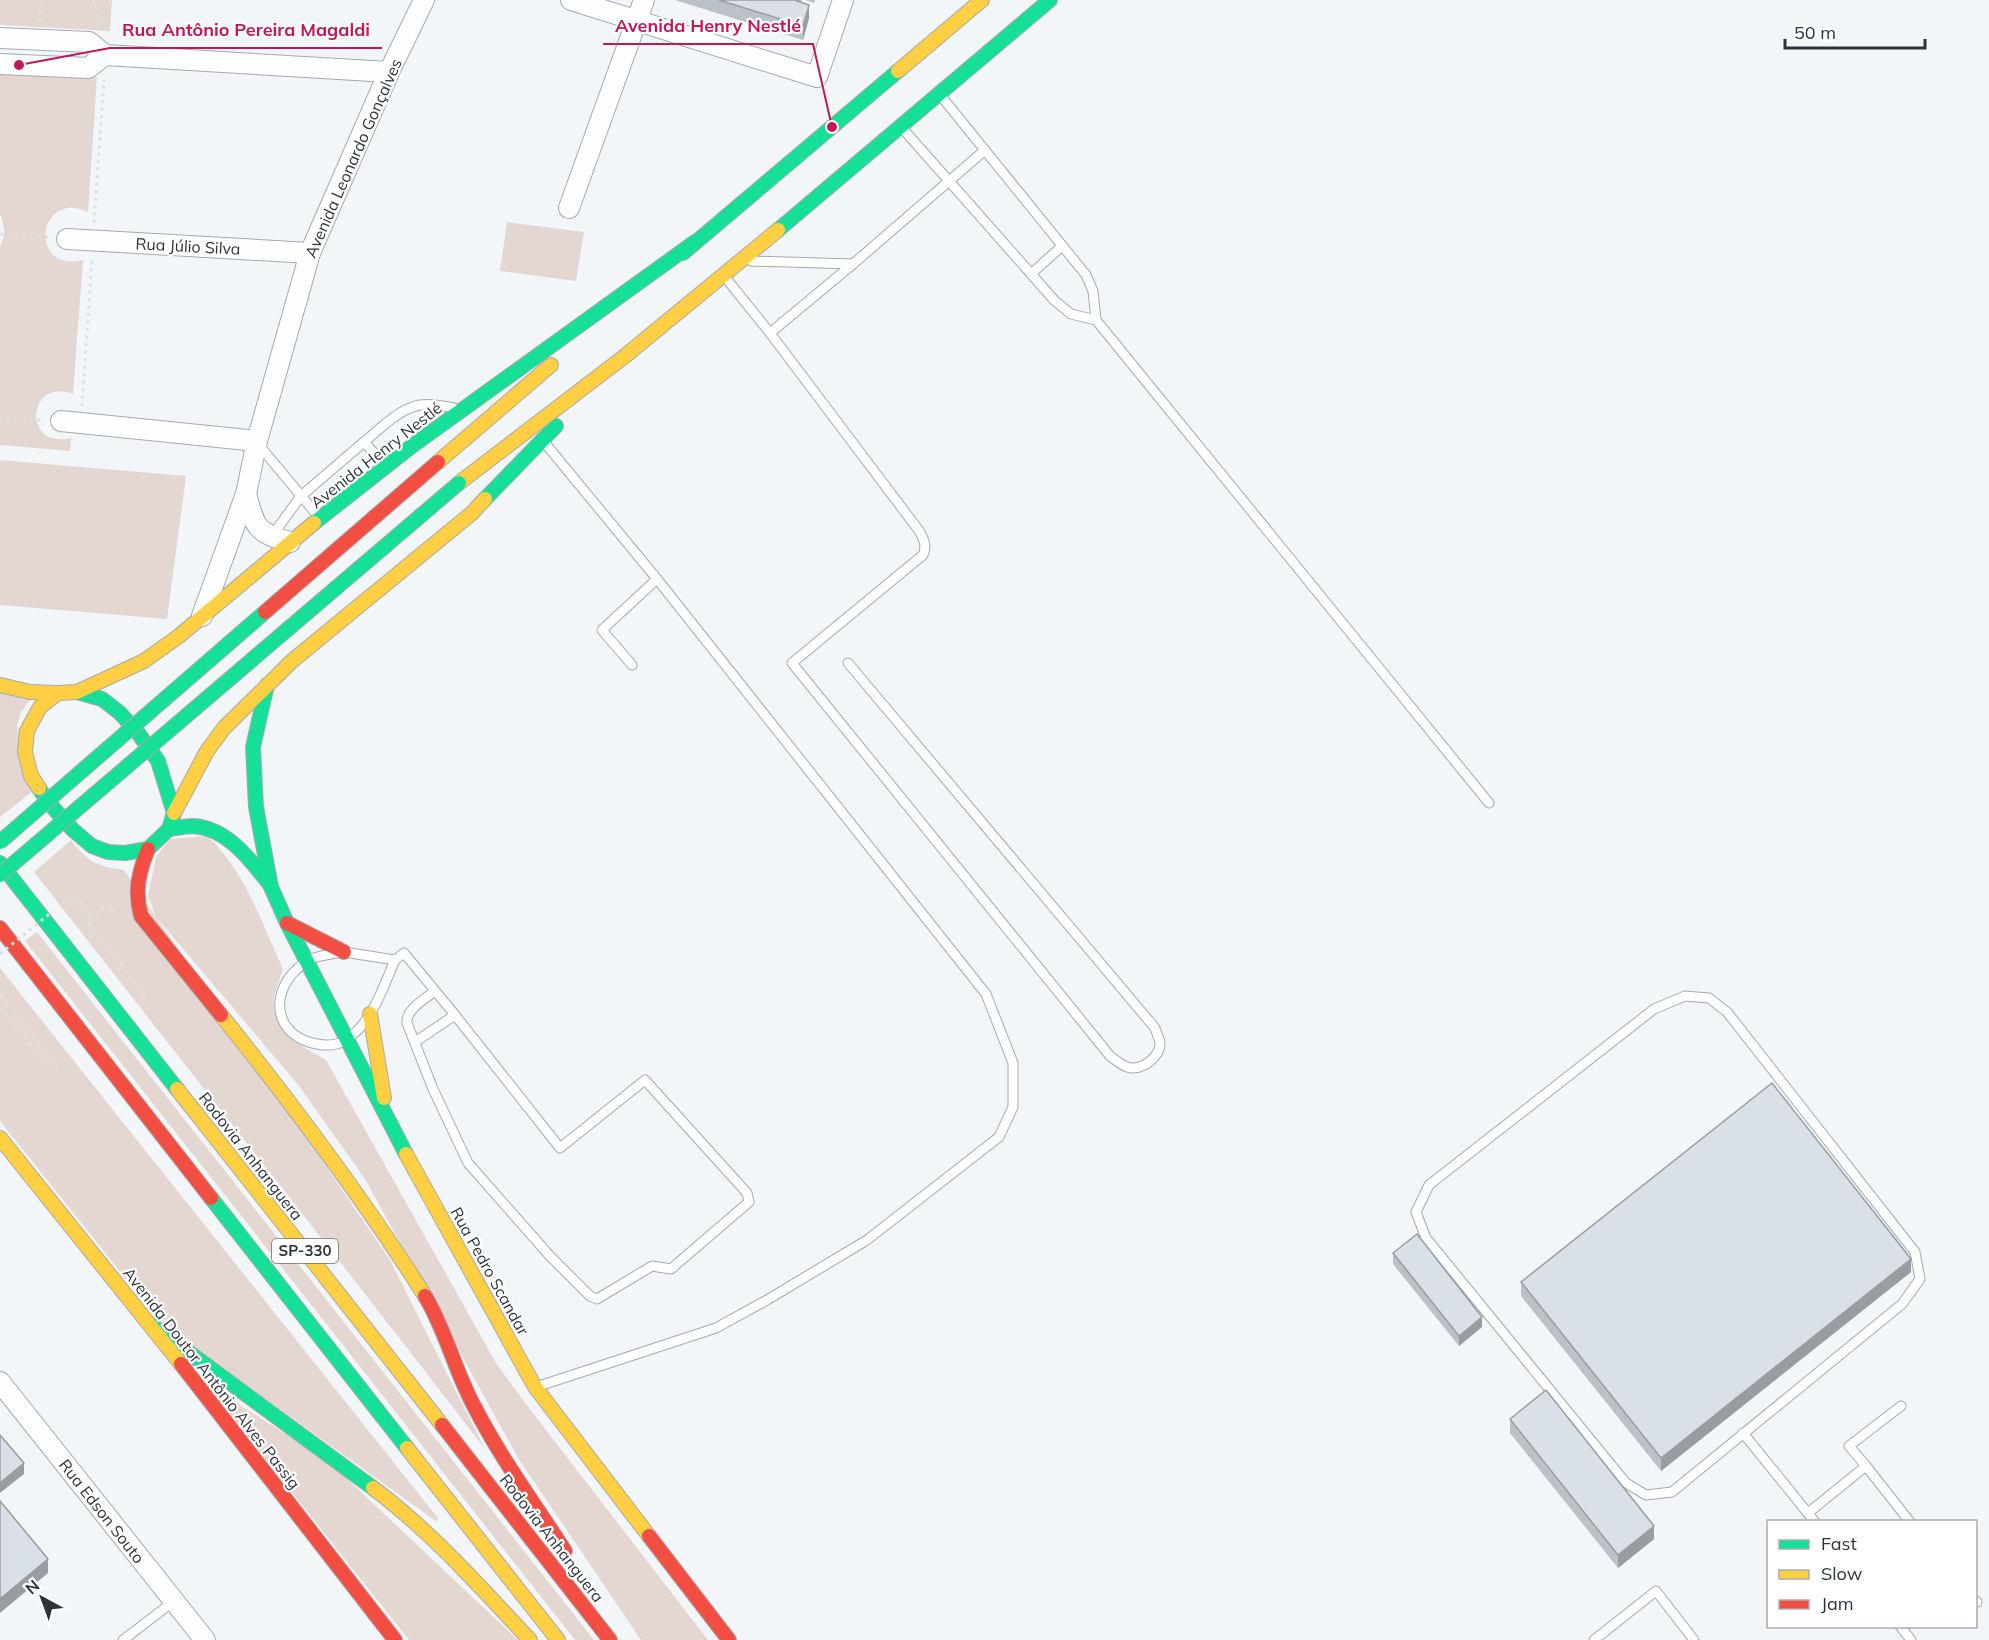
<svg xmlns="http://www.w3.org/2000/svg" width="1989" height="1640" viewBox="0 0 1989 1640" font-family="Mulish,sans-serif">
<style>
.green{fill:#e4d7d1}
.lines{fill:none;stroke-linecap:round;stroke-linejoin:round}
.lane-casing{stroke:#a5aaaf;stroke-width:11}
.street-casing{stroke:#a5aaaf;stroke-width:22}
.fast-casing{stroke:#a5aaaf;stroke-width:16}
.slow-casing{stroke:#a5aaaf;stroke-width:16}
.jam-casing{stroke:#a5aaaf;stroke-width:16}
.path{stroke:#dedfe0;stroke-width:3;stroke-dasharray:3 4.5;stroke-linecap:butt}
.lane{stroke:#fdfefe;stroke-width:9}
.street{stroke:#fdfefe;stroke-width:20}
.fast{stroke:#16e098;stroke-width:14}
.slow{stroke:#ffcf43;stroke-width:14}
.jam{stroke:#f24e42;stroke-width:14}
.fast-bridge-casing{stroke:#a5aaaf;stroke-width:16;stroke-linecap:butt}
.jam-bridge-casing{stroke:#a5aaaf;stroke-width:16;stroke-linecap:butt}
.path-bridge{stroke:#dedfe0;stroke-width:3;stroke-dasharray:3 4.5;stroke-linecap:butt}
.fast-bridge{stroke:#16e098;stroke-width:14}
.jam-bridge{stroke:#f24e42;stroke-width:14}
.wall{fill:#bbc1c8}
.shaded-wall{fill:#989da2}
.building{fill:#d9e0e8;stroke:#989da2;stroke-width:1.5}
.labels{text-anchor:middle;stroke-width:4.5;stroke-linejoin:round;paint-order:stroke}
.shield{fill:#fff;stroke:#6b7076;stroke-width:1.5}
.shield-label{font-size:15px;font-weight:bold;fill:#2b333c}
.street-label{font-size:16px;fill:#2b333c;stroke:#fff}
.leader{fill:none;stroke:#c2185b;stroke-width:2}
.callout-dot{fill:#c2185b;stroke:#fff;stroke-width:2}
.callout-label{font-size:18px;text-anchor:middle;font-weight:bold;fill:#c2185b;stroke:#fff;stroke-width:4.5;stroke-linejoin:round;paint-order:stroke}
</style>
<rect width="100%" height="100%" fill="#f3f6f9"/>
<g class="green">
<path d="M 0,0 L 112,0 L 110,31 L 0,25 Z"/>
<path d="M 0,70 L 97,77 L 88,212 C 37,188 28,274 83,260 L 73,394 C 28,376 21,450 71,438 L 70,451 L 0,445 L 0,246 C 6,236 5,226 0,215 Z"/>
<path d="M 507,222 L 584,232 L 576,281 L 500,271 Z"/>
<path d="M 0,460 L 186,476 L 167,619 L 0,605 Z"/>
<path d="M 0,693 L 31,699 L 21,712 L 17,725 L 33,791 L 0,817 Z"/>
<path d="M 207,836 C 245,870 262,924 283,969 C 280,978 276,988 274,997 C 270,1030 303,1047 326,1060 L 496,1363 L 526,1404 L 708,1640 L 641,1640 L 518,1458 L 365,1179 L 299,1086 L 156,917 L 148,896 L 156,857 L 170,839 Z"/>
<path d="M 71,840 C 88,862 96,866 124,870 L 390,1260 L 485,1449 C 336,1255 184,1064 34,872 Z"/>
<path d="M 37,932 L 594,1640 L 575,1640 L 25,941 Z"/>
<path d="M 0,968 L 438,1518 L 437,1522 L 174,1333 L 126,1279 L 0,1121 Z"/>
<path d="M 206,1384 L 326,1459 L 518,1640 L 409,1640 Z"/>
</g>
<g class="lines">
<defs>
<g id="lane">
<path d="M 941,96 L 1086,275 L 1093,291 L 1096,320 L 1489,803"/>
<path d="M 903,129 L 1055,301 L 1071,314 L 1096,320"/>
<path d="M 751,261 L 853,264"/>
<path d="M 1031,274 L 1062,246"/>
<path d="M 725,277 L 770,333 L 920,532 C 924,540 927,546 923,555 L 792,663 L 1110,1056 C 1117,1061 1123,1067 1131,1068 C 1144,1069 1161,1056 1160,1042 C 1159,1038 1156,1032 1155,1028 L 848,663"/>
<path d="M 770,333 L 853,264 L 985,150"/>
<path d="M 364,442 C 380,429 400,408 420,405 C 432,403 443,406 454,408"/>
<path d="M 258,444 L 318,516"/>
<path d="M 271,537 L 301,496 L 364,442 L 384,464"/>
<path d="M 632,665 L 602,630 L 657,579"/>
<path d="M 344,952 L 395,960 C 383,987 372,1025 344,1041 C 335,1046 327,1046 317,1044 C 276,1037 268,996 297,969 C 301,966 304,962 308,960 C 320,955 332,954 344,952 Z"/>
<path d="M 395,960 L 404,953 L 455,1015"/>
<path d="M 1685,996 L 1709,998 L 1727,1012 L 1915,1252 L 1920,1279 L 1902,1304 L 1672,1492 L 1646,1495 L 1626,1483 L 1426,1238 L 1416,1212 L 1429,1185 L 1654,1009 Z"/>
<path d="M 415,1042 L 455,1015 L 560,1148 L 645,1080 L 747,1193 L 749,1202 L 671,1269 L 652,1266 L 597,1299 L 590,1296 L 549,1255 L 468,1163 L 433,1089 L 407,1023 C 406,1009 425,999 435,991"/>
<path d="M 539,1386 L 716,1328 L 767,1300 L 867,1240 L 999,1137 L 1013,1107 L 1013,1063 L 986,994 L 657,579 L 544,442"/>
<path d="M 1743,1433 L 1815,1522"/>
<path d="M 1866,1466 L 1849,1446 L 1901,1406"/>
<path d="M 1808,1513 L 1866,1466 L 1910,1522"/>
<path d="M 1976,1601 L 1977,1602"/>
<path d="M 1900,1626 L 1911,1640"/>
<path d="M 123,1640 L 174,1601"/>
<path d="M 1594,1640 L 1656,1591 L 1694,1640"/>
</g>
<g id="street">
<path d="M 571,0 L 817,77 L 843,0"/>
<path d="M 0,38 L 89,42 L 105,55 L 389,72"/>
<path d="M 0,64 L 88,68 L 105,55"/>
<path d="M 569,208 L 644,0"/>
<path d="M 67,239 L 310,253"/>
<path d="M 61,421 L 257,441"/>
<path d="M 246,494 C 255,527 256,533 290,542"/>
<path d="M 202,616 L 246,494 L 257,441 L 310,253 L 389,72 L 424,0"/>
<path d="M 0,1382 L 205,1640"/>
</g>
<g id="fast">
<path d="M 778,230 L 1050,0"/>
<path d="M 683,253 L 898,71"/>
<path d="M 485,499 L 556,426"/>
<path d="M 314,523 L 412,446 L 695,242"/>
<path d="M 267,685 L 253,747 L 256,807 L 271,887 L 287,923 L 406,1154"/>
<path d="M 39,788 L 48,802 L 73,830 L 92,846 L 108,852 L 125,853 L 148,849 L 169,829 L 174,813 L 158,761 L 138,733 L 120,713 L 102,699 L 77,692"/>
<path d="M 169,829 C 177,828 185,826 193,826 C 228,828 251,861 271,886"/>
<path d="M 0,863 L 177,1089"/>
<path d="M 211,1198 L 407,1448"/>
<path d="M 149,1323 L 373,1488"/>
</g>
<g id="slow">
<path d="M 898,71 L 982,0"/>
<path d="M 438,462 L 551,365"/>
<path d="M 459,483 L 625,356 L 778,230"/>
<path d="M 0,685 L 30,692 L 58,693"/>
<path d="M 39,788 L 31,776 L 25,752 L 27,731 L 40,707 L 58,693 L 77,692 L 144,661 L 179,636 L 314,523"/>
<path d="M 174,813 L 207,751 L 224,728 L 292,661 L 472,513 L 485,499"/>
<path d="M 370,1014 L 384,1098"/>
<path d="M 221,1015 C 294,1106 363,1198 425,1296"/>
<path d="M 177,1089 L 442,1425"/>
<path d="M 0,1138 L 181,1364"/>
<path d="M 406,1154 L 535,1387 L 649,1536"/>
<path d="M 407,1448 L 558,1640"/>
<path d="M 373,1488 C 432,1532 480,1587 530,1640"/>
</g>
<g id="jam">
<path d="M 148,849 C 139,872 134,891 141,916 L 221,1015"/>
<path d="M 287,923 L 344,952"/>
<path d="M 0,928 L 211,1198"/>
<path d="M 425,1296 C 446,1331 455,1371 474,1406 C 500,1457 534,1503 565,1551"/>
<path d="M 181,1364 L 395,1640"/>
<path d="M 442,1425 L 610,1640"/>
<path d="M 649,1536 L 729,1640"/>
</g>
</defs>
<use href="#lane" class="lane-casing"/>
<use href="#street" class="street-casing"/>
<use href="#fast" class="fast-casing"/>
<use href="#slow" class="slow-casing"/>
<use href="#jam" class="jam-casing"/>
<g class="path">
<path d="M 93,0 L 105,29"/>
<path d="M 40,22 L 41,0"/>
<path d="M 94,223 L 104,80"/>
<path d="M 0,234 L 50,237"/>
<path d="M 82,406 L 92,260"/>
<path d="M 0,418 L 43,420"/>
<path d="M 62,903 L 73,895 L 92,917"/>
<path d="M 113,911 L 108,904 L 87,921 L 143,993 L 145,997 L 140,1000"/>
<path d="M 0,995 L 56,1066 L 53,1069 L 49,1067 L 0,1006"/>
</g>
<use href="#lane" class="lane"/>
<use href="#street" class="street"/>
<use href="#fast" class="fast"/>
<use href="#slow" class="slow"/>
<use href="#jam" class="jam"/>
<defs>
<g id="fast-bridge">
<path d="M 0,842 L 265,612"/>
<path d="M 0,875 L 459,483"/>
</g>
<path id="jam-bridge" d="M 265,612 L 438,462"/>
</defs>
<use href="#fast-bridge" class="fast-bridge-casing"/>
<use href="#jam-bridge" class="jam-bridge-casing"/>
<path class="path-bridge" d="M 0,954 L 53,911"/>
<use href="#fast-bridge" class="fast-bridge"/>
<use href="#jam-bridge" class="jam-bridge"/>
</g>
<g class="wall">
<path d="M 675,0 L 802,0 L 801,2 L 809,18 L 803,40 Z"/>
<path d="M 805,0 L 815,0 L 814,3 Z"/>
<path d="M 1393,1253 L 1482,1327 L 1459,1346 L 1393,1264 Z"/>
<path d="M 1911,1272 L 1661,1471 L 1521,1296 L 1521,1282 Z"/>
<path d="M 1510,1419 L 1654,1539 L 1618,1568 L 1510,1433 Z"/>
</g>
<g class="shaded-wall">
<path d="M 809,5 L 809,18 L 803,40 L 803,26 Z"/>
<path d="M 1911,1259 L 1911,1272 L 1661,1471 L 1661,1458 Z"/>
<path d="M 1482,1317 L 1482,1327 L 1459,1346 L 1459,1336 Z"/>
<path d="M 24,1463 L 24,1474 L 0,1493 L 0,1483 Z"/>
<path d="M 1654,1526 L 1654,1539 L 1618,1568 L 1618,1555 Z"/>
<path d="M 48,1559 L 48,1573 L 0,1613 L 0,1599 Z"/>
</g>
<g class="building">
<path d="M 719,0 L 798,0 L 797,1 L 809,5 L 803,26 Z"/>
<path d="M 1772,1083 L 1911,1259 L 1661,1458 L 1521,1282 Z"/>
<path d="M 1417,1234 L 1482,1317 L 1459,1336 L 1393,1253 Z"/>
<path d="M 1546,1390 L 1654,1526 L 1618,1555 L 1510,1419 Z"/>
<path d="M 0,1435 L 24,1463 L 0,1483 Z"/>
<path d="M 0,1501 L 48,1559 L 0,1599 Z"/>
</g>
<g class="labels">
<rect class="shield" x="272" y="1239" width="66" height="24" rx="4.5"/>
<g class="shield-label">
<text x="305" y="1256">SP-330</text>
</g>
<g class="street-label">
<text transform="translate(353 158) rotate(-66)" y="6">Avenida Leonardo Gonçalves</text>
<text transform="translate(188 246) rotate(3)" y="6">Rua Júlio Silva</text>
<text transform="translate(376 455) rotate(-38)" y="6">Avenida Henry Nestlé</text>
<text transform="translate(251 1156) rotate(52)" y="6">Rodovia Anhanguera</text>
<text transform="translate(490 1271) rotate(61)" y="6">Rua Pedro Scandar</text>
<text transform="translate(212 1378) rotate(52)" y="6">Avenida Doutor Antônio Alves Passig</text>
<text transform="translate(102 1511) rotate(52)" y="6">Rua Edson Souto</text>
<text transform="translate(552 1538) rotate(52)" y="6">Rodovia Anhanguera</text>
</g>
</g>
<path class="leader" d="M832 127L813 44H603M19 65L110 48H382"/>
<g class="callout-dot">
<circle cx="832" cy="127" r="6"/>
<circle cx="19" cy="65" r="6"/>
</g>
<g class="callout-label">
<text x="708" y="32">Avenida Henry Nestlé</text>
<text x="246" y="36">Rua Antônio Pereira Magaldi</text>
</g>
<rect x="1767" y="1520" width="210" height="108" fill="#ffffff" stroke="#aaadb1" stroke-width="1.5"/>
<rect x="1779" y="1540" width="30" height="9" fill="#16e098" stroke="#aaadb1" stroke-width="1.5"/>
<text x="1821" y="1550" font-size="18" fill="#2b333c">Fast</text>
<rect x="1779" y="1570" width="30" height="9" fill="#ffcf43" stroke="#aaadb1" stroke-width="1.5"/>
<text x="1821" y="1580" font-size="18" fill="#2b333c">Slow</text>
<rect x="1779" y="1600" width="30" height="9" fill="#f24e42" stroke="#aaadb1" stroke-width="1.5"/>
<text x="1821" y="1610" font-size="18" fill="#2b333c">Jam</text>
<g transform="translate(42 1598) rotate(319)" stroke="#ffffff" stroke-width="4.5" paint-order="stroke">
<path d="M0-4.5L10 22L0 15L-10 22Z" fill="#2b333c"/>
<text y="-9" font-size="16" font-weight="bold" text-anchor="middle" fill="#2b333c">N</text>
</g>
<path d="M1785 39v9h140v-9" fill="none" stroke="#2b333c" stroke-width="3"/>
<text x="1794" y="39" font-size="18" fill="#2b333c" stroke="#ffffff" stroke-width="4.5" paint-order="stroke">50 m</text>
</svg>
